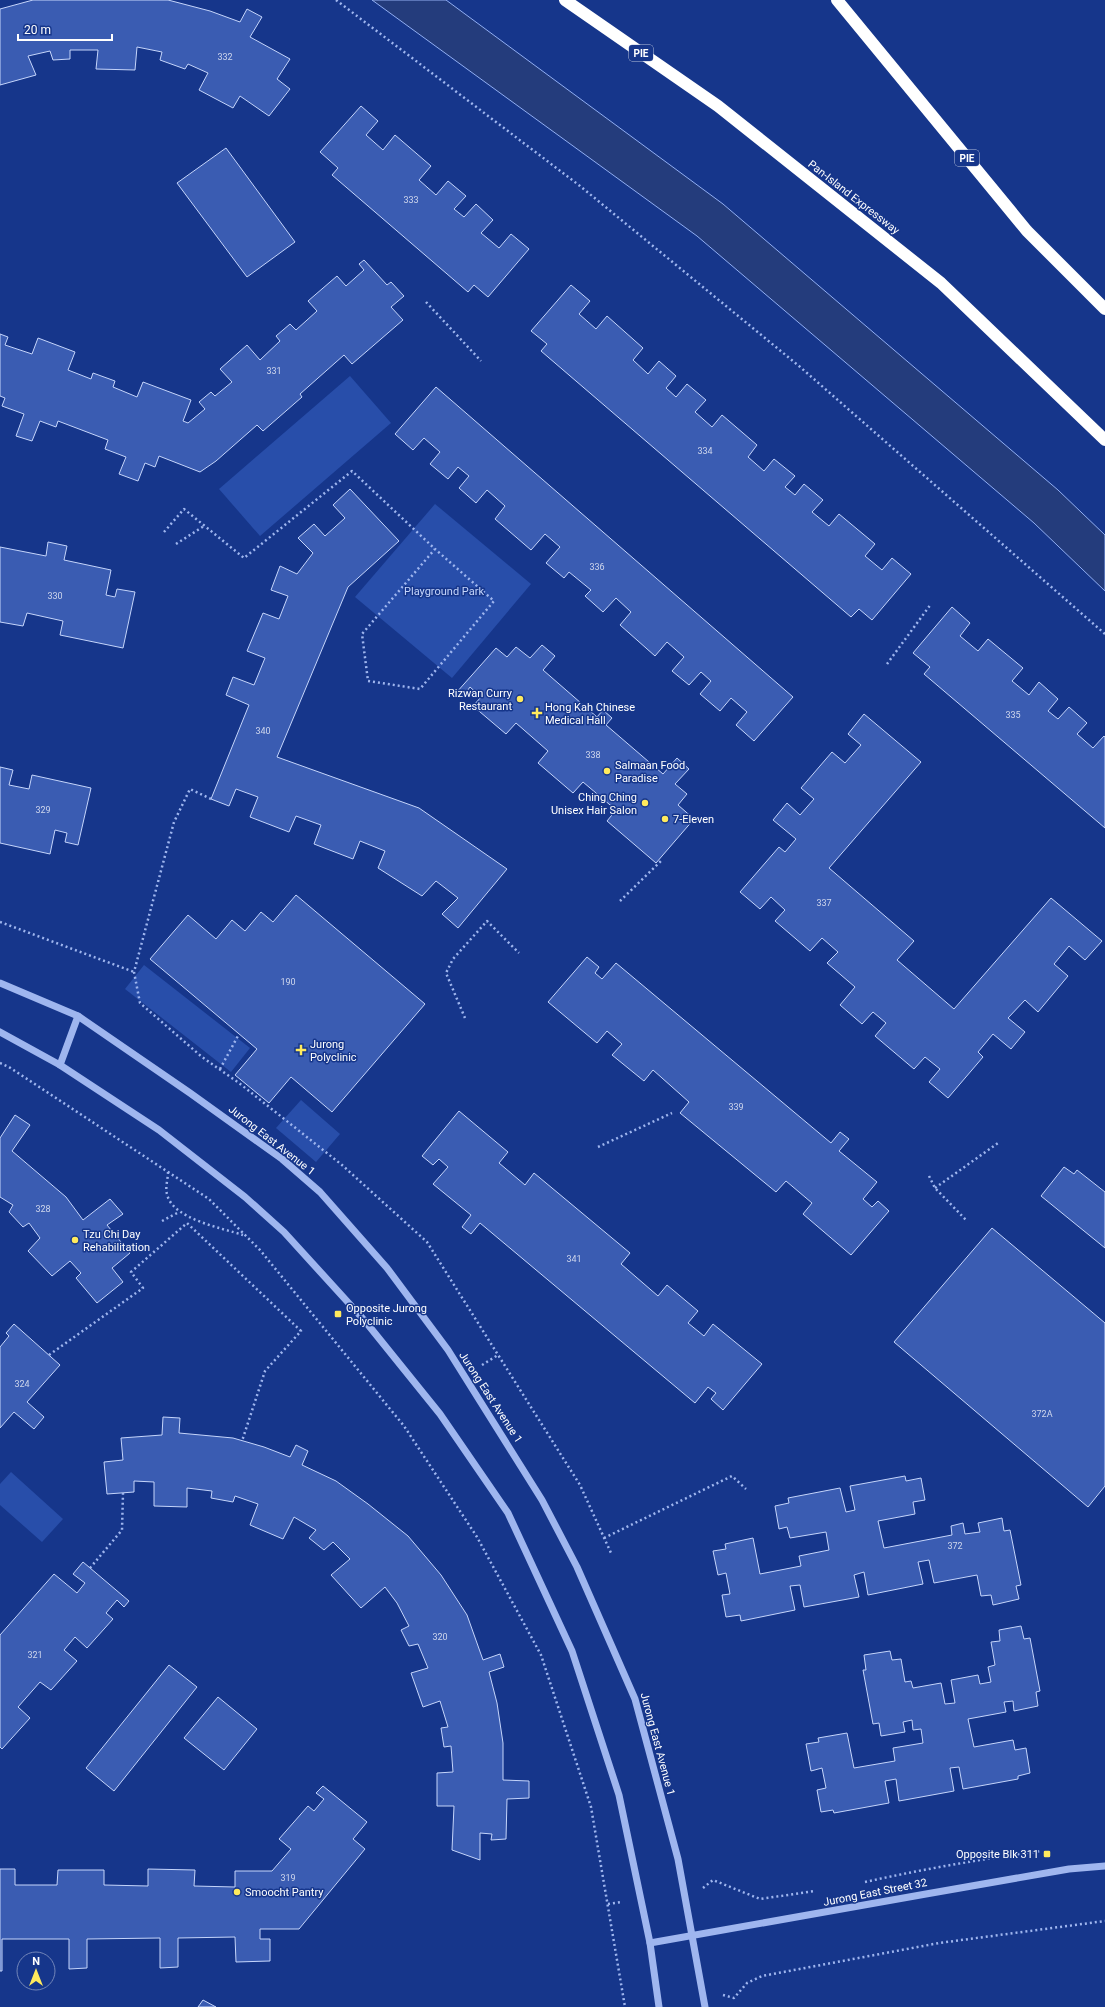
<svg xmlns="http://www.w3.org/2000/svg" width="1105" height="2007" viewBox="0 0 1105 2007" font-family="Roboto,sans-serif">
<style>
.green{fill:#284eaa}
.water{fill:#243c7c;stroke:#91aef2}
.building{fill:#3a5cb2;stroke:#c5d5fb}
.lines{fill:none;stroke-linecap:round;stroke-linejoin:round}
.path{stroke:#9fb6ef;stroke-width:2.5;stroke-dasharray:2 3;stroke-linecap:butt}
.minor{stroke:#9fb6ef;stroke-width:7}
.highway{stroke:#fff;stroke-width:12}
.poi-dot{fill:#ffea5d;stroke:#16368b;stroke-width:1.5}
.labels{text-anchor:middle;stroke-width:3;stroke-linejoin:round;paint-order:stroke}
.number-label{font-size:9px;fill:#ced6ec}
.shield{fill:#16368b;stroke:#b9c3dc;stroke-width:1}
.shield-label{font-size:10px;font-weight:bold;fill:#fff}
.street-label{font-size:11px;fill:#fff;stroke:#16368b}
.park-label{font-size:11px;fill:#c5d5fb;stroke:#16368b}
.poi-label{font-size:11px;fill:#fff;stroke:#16368b;text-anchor:start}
</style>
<rect width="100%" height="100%" fill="#16368b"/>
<g class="green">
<path d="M 350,376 L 391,423 L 260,536 L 219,489 Z"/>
<path d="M 435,504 L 531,584 L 452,678 L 355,597 Z"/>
<path d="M 144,965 L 250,1048 L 231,1072 L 125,989 Z"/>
<path d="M 301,1100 L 340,1134 L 316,1162 L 276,1128 Z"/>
<path d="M 11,1472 L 63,1519 L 42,1542 L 0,1505 L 0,1484 Z"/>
</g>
<path class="water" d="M 372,0 L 446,0 L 723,204 L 1058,490 L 1105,535 L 1105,591 L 1034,523 L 697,236 Z"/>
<g class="building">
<path d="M 33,0 L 168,0 L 210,11 L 240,22 L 247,9 L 262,17 L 250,37 L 290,59 L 277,79 L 290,89 L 269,116 L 240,96 L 233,108 L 199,90 L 208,73 L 188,64 L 185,69 L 160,60 L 162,52 L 137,47 L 135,70 L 96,69 L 98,50 L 70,50 L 70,59 L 53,60 L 50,51 L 28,56 L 36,75 L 0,85 L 0,9 Z"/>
<path d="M 361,106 L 378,121 L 366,135 L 383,150 L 395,135 L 431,166 L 419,180 L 436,195 L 448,181 L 466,196 L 454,209 L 464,217 L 476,204 L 493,220 L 481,233 L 499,248 L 511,234 L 529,249 L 488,297 L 474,285 L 468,292 L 332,175 L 338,168 L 320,152 Z"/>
<path d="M 226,148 L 295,242 L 247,277 L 177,183 Z"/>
<path d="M 364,260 L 387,285 L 391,282 L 404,296 L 391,307 L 403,320 L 352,364 L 344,355 L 300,394 L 302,397 L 263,431 L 257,425 L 216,461 L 200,472 L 159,456 L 155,467 L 145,463 L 138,481 L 119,474 L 126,457 L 105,449 L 108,440 L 58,421 L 56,427 L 40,421 L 32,441 L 16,436 L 24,414 L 2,406 L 5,398 L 0,396 L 0,334 L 8,337 L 5,345 L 32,354 L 38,338 L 75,352 L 68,370 L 91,379 L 93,373 L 115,381 L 113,387 L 137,397 L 143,382 L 191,400 L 183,421 L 188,423 L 205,409 L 199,402 L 211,392 L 215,396 L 232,382 L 220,369 L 247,345 L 260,360 L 280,341 L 276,336 L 290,324 L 296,330 L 317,311 L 308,301 L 337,276 L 346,286 L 364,270 L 359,264 Z"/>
<path d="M 571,285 L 590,301 L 579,314 L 596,329 L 607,316 L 643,348 L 633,360 L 648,374 L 659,361 L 676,376 L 666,388 L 676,397 L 687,384 L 706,400 L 695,412 L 712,427 L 722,415 L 757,445 L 748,457 L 764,471 L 774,459 L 795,476 L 785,487 L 795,495 L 804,484 L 823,500 L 812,512 L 829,526 L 839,514 L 875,544 L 865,556 L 882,570 L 892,558 L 911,574 L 872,620 L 859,609 L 851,617 L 541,351 L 547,344 L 531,331 Z"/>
<path d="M 436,387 L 793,697 L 754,741 L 736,725 L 747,712 L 731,698 L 720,711 L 700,694 L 711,681 L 701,672 L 689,685 L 672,671 L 684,657 L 667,642 L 655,656 L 620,625 L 631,612 L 616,598 L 603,612 L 585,596 L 591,590 L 569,572 L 564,578 L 546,563 L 560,547 L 545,534 L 531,550 L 495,519 L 505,506 L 487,490 L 476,503 L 459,488 L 469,476 L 458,467 L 448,479 L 430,464 L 440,452 L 424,438 L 413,450 L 395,434 Z"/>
<path d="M 350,489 L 399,541 L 348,587 L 277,757 L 419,808 L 507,869 L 458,928 L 442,914 L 458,898 L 436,881 L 422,896 L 378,868 L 385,851 L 360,841 L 353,859 L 314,844 L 321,825 L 296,816 L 289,832 L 250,817 L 258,797 L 236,789 L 229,806 L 211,799 L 249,705 L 226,695 L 233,677 L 254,685 L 265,658 L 247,651 L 263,613 L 279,619 L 288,596 L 271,590 L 280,566 L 297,574 L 313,553 L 298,538 L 314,524 L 325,536 L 345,518 L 333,505 Z"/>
<path d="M 48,542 L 67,546 L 64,560 L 111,570 L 106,595 L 115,597 L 117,589 L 135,592 L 123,648 L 60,635 L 63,621 L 27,613 L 23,626 L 0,622 L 0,547 L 46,556 Z"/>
<path d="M 952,607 L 970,623 L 960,636 L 978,651 L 988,639 L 1023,668 L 1012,681 L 1029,695 L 1039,682 L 1058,699 L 1048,711 L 1058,719 L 1069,707 L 1087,723 L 1077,734 L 1093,748 L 1104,736 L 1105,737 L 1105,828 L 924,674 L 930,667 L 913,653 Z"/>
<path d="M 542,645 L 555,656 L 543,670 L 597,717 L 603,710 L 612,718 L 606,725 L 663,774 L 677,758 L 689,769 L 675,784 L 687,794 L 678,805 L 694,819 L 656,863 L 607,821 L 616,810 L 583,782 L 573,793 L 538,763 L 548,751 L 516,723 L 506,734 L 473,706 L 481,697 L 470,687 L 462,698 L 456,693 L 496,648 L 507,657 L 516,647 L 530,658 Z"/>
<path d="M 864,714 L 921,762 L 829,868 L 914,941 L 897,960 L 954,1009 L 1051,898 L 1102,941 L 1085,960 L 1069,946 L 1054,964 L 1068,976 L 1038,1012 L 1025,1000 L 1008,1018 L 1025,1032 L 1011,1049 L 993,1034 L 978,1052 L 983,1057 L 948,1098 L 929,1082 L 940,1069 L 925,1057 L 914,1069 L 875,1036 L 886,1023 L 873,1012 L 862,1024 L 840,1005 L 855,987 L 827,963 L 838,952 L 822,938 L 810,951 L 775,921 L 785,910 L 771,897 L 760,909 L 740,892 L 779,847 L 785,852 L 796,839 L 773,820 L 787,803 L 800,815 L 814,799 L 801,788 L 832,752 L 845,763 L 861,745 L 848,734 Z"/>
<path d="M 0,767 L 13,770 L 9,785 L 29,789 L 32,775 L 91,788 L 78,845 L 65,842 L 67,833 L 55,830 L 50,854 L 0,843 Z"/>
<path d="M 296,895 L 425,1004 L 332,1112 L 291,1077 L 269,1103 L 235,1075 L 257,1049 L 150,959 L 188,915 L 216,939 L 232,920 L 245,931 L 261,912 L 273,922 Z"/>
<path d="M 587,957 L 599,967 L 595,973 L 602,979 L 616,963 L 831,1143 L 840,1132 L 849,1139 L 839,1151 L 877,1182 L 863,1199 L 872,1207 L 878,1201 L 889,1211 L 851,1255 L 803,1214 L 812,1203 L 786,1181 L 776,1192 L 680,1113 L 689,1102 L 653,1070 L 644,1081 L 612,1055 L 622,1044 L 607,1031 L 597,1043 L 548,1002 Z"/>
<path d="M 459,1111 L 508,1152 L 499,1163 L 525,1185 L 534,1173 L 630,1253 L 621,1264 L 658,1296 L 667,1285 L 698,1311 L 688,1323 L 704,1336 L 713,1324 L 762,1364 L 723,1410 L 711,1399 L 716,1393 L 708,1387 L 695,1403 L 480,1223 L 471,1234 L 462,1227 L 471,1215 L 433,1184 L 448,1167 L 439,1159 L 433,1165 L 422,1156 Z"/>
<path d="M 15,1115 L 30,1125 L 12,1151 L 66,1197 L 83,1220 L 110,1199 L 123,1214 L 107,1225 L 130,1253 L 112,1268 L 123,1282 L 97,1303 L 76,1278 L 81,1273 L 70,1261 L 52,1276 L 28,1251 L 40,1238 L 29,1223 L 23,1227 L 9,1212 L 13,1205 L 0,1197 L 0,1138 Z"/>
<path d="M 1064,1167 L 1074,1174 L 1077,1170 L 1105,1192 L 1105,1248 L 1041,1196 Z"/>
<path d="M 992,1228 L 1105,1323 L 1105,1486 L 1088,1507 L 894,1342 Z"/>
<path d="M 14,1324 L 60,1365 L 27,1402 L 44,1417 L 34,1429 L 14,1412 L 0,1428 L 0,1347 L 9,1336 L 6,1333 Z"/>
<path d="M 163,1417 L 180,1418 L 179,1433 L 233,1438 L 264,1447 L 290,1457 L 296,1445 L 308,1451 L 302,1465 L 336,1481 L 368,1504 L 408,1536 L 441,1575 L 467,1615 L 483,1660 L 500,1654 L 504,1667 L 489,1672 L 497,1703 L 503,1743 L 503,1780 L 529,1781 L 529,1798 L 507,1799 L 506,1839 L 491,1840 L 492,1834 L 480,1833 L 480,1860 L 452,1850 L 454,1806 L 437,1806 L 437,1773 L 453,1772 L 451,1746 L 444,1747 L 441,1728 L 448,1727 L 440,1701 L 423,1707 L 411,1673 L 428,1668 L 418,1644 L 409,1646 L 401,1630 L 409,1626 L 397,1603 L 385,1587 L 361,1608 L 331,1575 L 350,1559 L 333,1542 L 324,1550 L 309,1538 L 316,1530 L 294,1517 L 283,1539 L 250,1525 L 258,1504 L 235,1496 L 233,1502 L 211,1498 L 212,1491 L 187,1488 L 187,1507 L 154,1506 L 154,1482 L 134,1481 L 134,1492 L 107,1494 L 104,1462 L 123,1460 L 121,1438 L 162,1435 Z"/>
<path d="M 905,1476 L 906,1481 L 921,1478 L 925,1500 L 913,1502 L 915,1514 L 878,1521 L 884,1548 L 952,1535 L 951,1526 L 963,1523 L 965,1534 L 980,1532 L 978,1523 L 1002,1518 L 1004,1531 L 1010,1530 L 1021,1585 L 1016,1586 L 1019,1599 L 993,1605 L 991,1595 L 981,1596 L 977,1575 L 934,1583 L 929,1560 L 918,1562 L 923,1584 L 868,1595 L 864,1572 L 854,1575 L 859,1597 L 804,1607 L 800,1585 L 790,1586 L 795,1610 L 741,1621 L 740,1615 L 726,1617 L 722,1595 L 730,1594 L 726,1573 L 718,1575 L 713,1551 L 726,1549 L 725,1544 L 753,1538 L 760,1574 L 801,1566 L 799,1556 L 829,1550 L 826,1532 L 790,1538 L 787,1527 L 779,1529 L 775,1506 L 789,1503 L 788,1498 L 840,1488 L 846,1512 L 855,1510 L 850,1486 Z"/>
<path d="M 83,1562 L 129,1601 L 124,1607 L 117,1600 L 106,1613 L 113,1619 L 87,1648 L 75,1637 L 64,1650 L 77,1661 L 51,1690 L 40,1682 L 18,1707 L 30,1718 L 2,1749 L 0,1747 L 0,1635 L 54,1574 L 77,1593 L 85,1583 L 73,1574 Z"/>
<path d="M 1021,1626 L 1024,1639 L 1030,1638 L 1040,1691 L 1036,1692 L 1038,1706 L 1014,1711 L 1013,1701 L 1004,1702 L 1006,1712 L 968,1719 L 974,1747 L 1013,1740 L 1015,1750 L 1026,1748 L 1030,1773 L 1018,1776 L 1018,1779 L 963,1789 L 959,1767 L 950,1768 L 954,1791 L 899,1801 L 896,1779 L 885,1781 L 889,1803 L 834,1813 L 833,1810 L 821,1812 L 817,1790 L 826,1788 L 822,1768 L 811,1771 L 806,1744 L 819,1742 L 818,1738 L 847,1733 L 854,1768 L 895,1761 L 893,1748 L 923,1743 L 921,1729 L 913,1730 L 912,1720 L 903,1722 L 905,1732 L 881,1736 L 879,1723 L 873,1724 L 863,1670 L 866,1670 L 864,1655 L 890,1651 L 892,1660 L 901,1659 L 905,1682 L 911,1681 L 913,1688 L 941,1683 L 945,1704 L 955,1703 L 951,1680 L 978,1675 L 980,1684 L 991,1682 L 988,1667 L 995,1665 L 991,1642 L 1000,1641 L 999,1630 Z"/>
<path d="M 169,1665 L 197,1687 L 114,1791 L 86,1768 Z"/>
<path d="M 218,1697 L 257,1729 L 224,1770 L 184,1738 Z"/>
<path d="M 323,1786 L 367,1822 L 353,1839 L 365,1849 L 299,1929 L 260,1929 L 260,1939 L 270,1939 L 270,1961 L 236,1962 L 235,1937 L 178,1938 L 178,1967 L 160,1968 L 160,1938 L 87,1939 L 87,1968 L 69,1969 L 69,1939 L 2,1939 L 2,1971 L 0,1971 L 0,1869 L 15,1869 L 15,1885 L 57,1885 L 58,1870 L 104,1870 L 104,1885 L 148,1886 L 148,1869 L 195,1870 L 194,1886 L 235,1887 L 235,1871 L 272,1871 L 291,1849 L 279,1839 L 308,1806 L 314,1811 L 324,1799 L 316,1793 Z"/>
<path d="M 203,2000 L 216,2007 L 198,2007 Z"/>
</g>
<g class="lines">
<g class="path">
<path d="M 336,0 L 580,186 L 799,366 L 1105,634"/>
<path d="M 426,302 L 481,361"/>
<path d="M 164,532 L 184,509 L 244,558 L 352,471 L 435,549 L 362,634 L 368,681 L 420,689 L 494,601 L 435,549"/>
<path d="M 176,544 L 204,526"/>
<path d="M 887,664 L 931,604"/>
<path d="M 211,799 L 190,789 L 174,822 L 134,972 L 140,1003 L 202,1057 L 239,1083 L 342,1165 L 427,1242 L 580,1485 L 611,1553"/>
<path d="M 620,901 L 661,861"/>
<path d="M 0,922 L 134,972"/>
<path d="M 465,1018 L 446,973 L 453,959 L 487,921 L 519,953"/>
<path d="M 0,1063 L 9,1067 L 209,1199 L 260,1250 L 404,1426 L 477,1537 L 541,1655 L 591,1807 L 625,2007"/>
<path d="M 220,1069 L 239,1034"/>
<path d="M 598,1147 L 672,1113"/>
<path d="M 168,1172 C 168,1179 165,1188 167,1194 C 172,1219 222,1228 243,1235"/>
<path d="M 929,1176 L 935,1188 L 967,1221"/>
<path d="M 935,1188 L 998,1143"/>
<path d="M 162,1221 L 179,1212"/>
<path d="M 49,1355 L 143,1288 L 131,1272 L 187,1223 L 301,1331 L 265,1371 L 242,1441"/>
<path d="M 482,1365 L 498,1355"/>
<path d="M 604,1538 L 732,1476 L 746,1489"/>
<path d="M 90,1568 L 122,1530 L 123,1493"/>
<path d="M 865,1882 C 924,1869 982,1859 1041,1851"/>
<path d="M 703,1888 L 713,1880 L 760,1899 L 815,1891"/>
<path d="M 608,1904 L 622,1902"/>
<path d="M 723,1995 L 734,1998 L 747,1983 L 762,1976 L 939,1943 L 1105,1921"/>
</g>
<g class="minor">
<path d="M 0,983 L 78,1016 L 190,1093 L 282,1159 L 320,1192 L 387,1268 L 448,1350 L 542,1500 L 577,1567 L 635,1699 L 678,1859 L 705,2007"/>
<path d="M 0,1032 L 60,1065 L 159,1130 L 245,1197 L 284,1232 L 365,1321 L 440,1414 L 508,1513 L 572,1651 L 619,1795 L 650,1943 L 659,2007"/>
<path d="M 60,1065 L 78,1016"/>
<path d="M 650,1943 L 926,1894 L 1069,1869 L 1105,1866"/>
</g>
<g class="highway">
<path d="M 565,0 L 718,106 L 941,283 L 1105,440"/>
<path d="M 837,0 L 1027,231 L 1105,309"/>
</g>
</g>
<g class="poi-dot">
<circle cx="520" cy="699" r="4"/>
<path d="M535 707h4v4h4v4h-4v4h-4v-4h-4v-4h4z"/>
<circle cx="607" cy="771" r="4"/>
<circle cx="645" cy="803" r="4"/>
<circle cx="665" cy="819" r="4"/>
<path d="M299 1044h4v4h4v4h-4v4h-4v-4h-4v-4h4z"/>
<circle cx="75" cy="1240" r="4"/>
<rect x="334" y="1310" width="8" height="8" rx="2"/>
<rect x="1043" y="1850" width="8" height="8" rx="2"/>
<circle cx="237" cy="1892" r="4"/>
</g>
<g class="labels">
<g class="number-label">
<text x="225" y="60">332</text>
<text x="411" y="203">333</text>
<text x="274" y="374">331</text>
<text x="705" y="454">334</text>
<text x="597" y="570">336</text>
<text x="55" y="599">330</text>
<text x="1013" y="718">335</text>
<text x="263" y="734">340</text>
<text x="593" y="758">338</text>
<text x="43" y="813">329</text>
<text x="824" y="906">337</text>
<text x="288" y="985">190</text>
<text x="736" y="1110">339</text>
<text x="43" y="1212">328</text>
<text x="574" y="1262">341</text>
<text x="22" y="1387">324</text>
<text x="1042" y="1417">372A</text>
<text x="955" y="1549">372</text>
<text x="440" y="1640">320</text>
<text x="35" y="1658">321</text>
<text x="288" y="1881">319</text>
</g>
<g class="shield">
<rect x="629" y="45" width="24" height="16" rx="3"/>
<rect x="955" y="150" width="24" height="16" rx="3"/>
</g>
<g class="shield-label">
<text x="641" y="57">PIE</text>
<text x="967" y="162">PIE</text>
</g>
<g class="street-label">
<text transform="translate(854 197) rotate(38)" y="4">Pan-Island Expressway</text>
<text transform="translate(272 1140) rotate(38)" y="4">Jurong East Avenue 1</text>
<text transform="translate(491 1397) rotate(57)" y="4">Jurong East Avenue 1</text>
<text transform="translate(658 1744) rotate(75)" y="4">Jurong East Avenue 1</text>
<text transform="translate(875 1892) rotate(-11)" y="4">Jurong East Street 32</text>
</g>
<g class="park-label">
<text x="444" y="595">Playground Park</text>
</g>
<g class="poi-label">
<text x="512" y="697" text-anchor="end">Rizwan Curry<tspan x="512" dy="13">Restaurant</tspan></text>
<text x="545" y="711">Hong Kah Chinese<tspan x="545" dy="13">Medical Hall</tspan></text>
<text x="615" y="769">Salmaan Food<tspan x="615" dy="13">Paradise</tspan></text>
<text x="637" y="801" text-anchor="end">Ching Ching<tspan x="637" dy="13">Unisex Hair Salon</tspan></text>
<text x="673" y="823">7-Eleven</text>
<text x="310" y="1048">Jurong<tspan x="310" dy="13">Polyclinic</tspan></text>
<text x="83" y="1238">Tzu Chi Day<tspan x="83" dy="13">Rehabilitation</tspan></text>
<text x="346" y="1312">Opposite Jurong<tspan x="346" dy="13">Polyclinic</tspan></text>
<text x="1039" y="1858" text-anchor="end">Opposite Blk 311</text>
<text x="245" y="1896">Smoocht Pantry</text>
</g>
</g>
<g transform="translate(36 1971)"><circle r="19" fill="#16368b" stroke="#7386b9"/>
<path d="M0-3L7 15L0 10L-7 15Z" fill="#ffea5d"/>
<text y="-6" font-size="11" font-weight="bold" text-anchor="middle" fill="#ffffff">N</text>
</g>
<path d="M18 34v6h94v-6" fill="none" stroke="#ffffff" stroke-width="2"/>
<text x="24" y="34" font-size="12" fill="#ffffff" stroke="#16368b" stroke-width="3" paint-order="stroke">20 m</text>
</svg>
